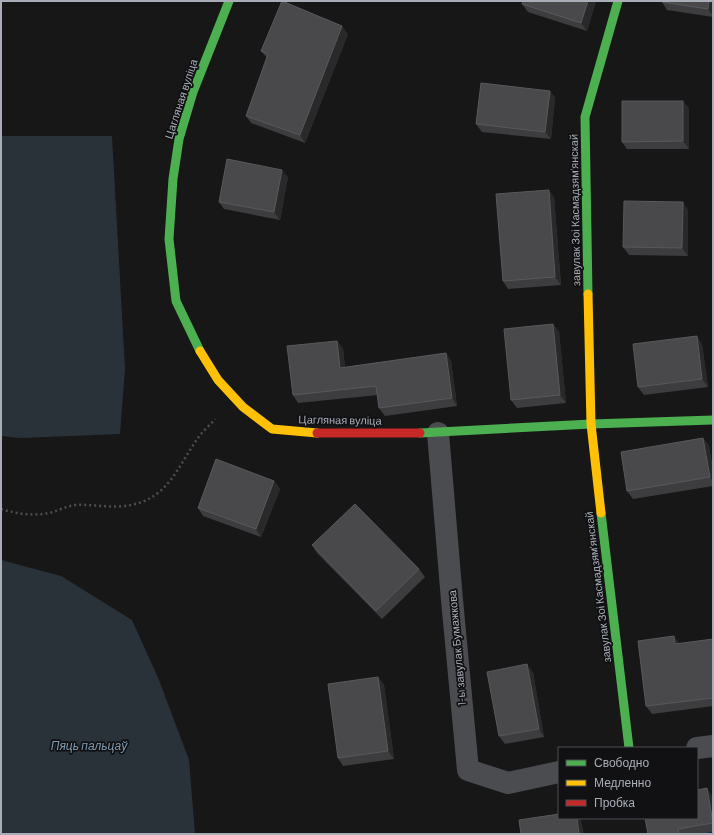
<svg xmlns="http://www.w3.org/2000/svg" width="714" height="835" viewBox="0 0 714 835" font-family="Barlow,sans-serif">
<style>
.water{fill:#2a3239}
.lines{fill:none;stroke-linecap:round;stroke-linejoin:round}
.path{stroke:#4d4e52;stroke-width:2.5;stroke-dasharray:2 3;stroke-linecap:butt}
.street{stroke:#4b4c50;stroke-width:22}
.fast{stroke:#4caf50;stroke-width:9}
.slow{stroke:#ffc107;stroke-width:9}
.jam{stroke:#c62828;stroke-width:9}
.wall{fill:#3d3d3f}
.shaded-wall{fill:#29292a}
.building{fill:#49494c;stroke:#58595d}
.labels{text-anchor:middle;stroke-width:3.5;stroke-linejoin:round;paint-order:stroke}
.street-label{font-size:11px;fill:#a8adb8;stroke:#111113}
.water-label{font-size:12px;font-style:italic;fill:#7f9bb3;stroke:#111113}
</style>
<rect width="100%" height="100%" fill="#171717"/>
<g class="water">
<path d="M 1,136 L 112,136 L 125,369 L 120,434 L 20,438 L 1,436 Z"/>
<path d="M 1,560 L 61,576 L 132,620 L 159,680 L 189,760 L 195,834 L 1,834 Z"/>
</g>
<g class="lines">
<path class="path" d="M 1,509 C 17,514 33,516 49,513 C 58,511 66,506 76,505 C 92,504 107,508 124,506 C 170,501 177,465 201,434 C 205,429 211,424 215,419"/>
<g class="street">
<path d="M 438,433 L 452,600 L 468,770 L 508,783 L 559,772"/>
<path d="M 697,748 L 713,746"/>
</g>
<g class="fast">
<path d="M 588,294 L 585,117 L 618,1"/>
<path d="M 200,351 L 176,301 L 169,239 L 173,179 L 179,139 L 193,92 L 229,1"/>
<path d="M 420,433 L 591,424 L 713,420"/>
<path d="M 601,513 L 629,748"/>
</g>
<g class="slow">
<path d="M 588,294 L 591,424 L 601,513"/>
<path d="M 200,351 L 218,380 L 243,407 L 272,429 L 317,433"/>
</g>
<path class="jam" d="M 317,433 L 420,433"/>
</g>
<g class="wall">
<path d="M 596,1 L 587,31 L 528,12 L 522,4 Z"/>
<path d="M 713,1 L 713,17 L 667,10 L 662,2 Z"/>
<path d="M 348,34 L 305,143 L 251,123 L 246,116 L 267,58 L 261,51 Z"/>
<path d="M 550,91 L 555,98 L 551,139 L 482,132 L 476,124 Z"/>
<path d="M 689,108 L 689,149 L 627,149 L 622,142 Z"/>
<path d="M 288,177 L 280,220 L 224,209 L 219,202 Z"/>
<path d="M 554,197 L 561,285 L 508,289 L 503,281 Z"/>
<path d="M 688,210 L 688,256 L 629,255 L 623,247 Z"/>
<path d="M 553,324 L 559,332 L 566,403 L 517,408 L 511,400 Z"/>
<path d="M 337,341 L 343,349 L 345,367 L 446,353 L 451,361 L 457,406 L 385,416 L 379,408 L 378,395 L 298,403 L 293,395 Z"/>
<path d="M 702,344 L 708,387 L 644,395 L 638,387 Z"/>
<path d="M 703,438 L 709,446 L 713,470 L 713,486 L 633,499 L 627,491 Z"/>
<path d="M 274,481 L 280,489 L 261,537 L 203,516 L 198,508 Z"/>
<path d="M 312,545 L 419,569 L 425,577 L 382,619 L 317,553 Z"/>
<path d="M 713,639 L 713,706 L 652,714 L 646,706 L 679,644 Z"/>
<path d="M 533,672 L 544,737 L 505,744 L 499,736 Z"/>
<path d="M 378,677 L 384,685 L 394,759 L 343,766 L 338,758 Z"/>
<path d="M 712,796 L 713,800 L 713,832 L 700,834 L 648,834 Z"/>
</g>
<g class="shaded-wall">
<path d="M 588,1 L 596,1 L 587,31 L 581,23 Z"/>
<path d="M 709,1 L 713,1 L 713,16 L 708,9 Z"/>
<path d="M 342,26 L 348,34 L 305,143 L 300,135 Z"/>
<path d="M 550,91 L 555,98 L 551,139 L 545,132 Z"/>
<path d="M 683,101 L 689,108 L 689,149 L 683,141 Z"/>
<path d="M 282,170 L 288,177 L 280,220 L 274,212 Z"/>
<path d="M 549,190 L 554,197 L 561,285 L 555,277 Z"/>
<path d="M 683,202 L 688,210 L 688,256 L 682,248 Z"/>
<path d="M 553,324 L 559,332 L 566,403 L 560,395 Z"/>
<path d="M 697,336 L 702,344 L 708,387 L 702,379 Z"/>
<path d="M 337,341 L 343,349 L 346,376 L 340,368 Z"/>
<path d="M 446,353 L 451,361 L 457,406 L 452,398 Z"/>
<path d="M 703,438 L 709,446 L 713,470 L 713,482 L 710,477 Z"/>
<path d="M 274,481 L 280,489 L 261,537 L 256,529 Z"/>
<path d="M 674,636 L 680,644 L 675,644 Z"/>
<path d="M 527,664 L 533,672 L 544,737 L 539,729 Z"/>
<path d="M 378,677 L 384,685 L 394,759 L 388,751 Z"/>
<path d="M 707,788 L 712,796 L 713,800 L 713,822 Z"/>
<path d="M 577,818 L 580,818 L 581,819 L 584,834 L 579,834 Z"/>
</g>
<g class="building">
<path d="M 282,1 L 342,26 L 300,135 L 246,116 L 268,54 L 261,51 Z"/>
<path d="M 523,1 L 588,1 L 581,23 L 522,4 Z"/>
<path d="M 662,1 L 709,1 L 708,9 L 662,2 Z"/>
<path d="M 481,83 L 550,91 L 545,132 L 476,124 Z"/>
<path d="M 622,101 L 683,101 L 683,141 L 622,142 Z"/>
<path d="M 227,159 L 282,170 L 274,212 L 219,202 Z"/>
<path d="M 549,190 L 555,277 L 503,281 L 496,194 Z"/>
<path d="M 624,201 L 683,202 L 682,248 L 623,247 Z"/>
<path d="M 553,324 L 560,395 L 511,400 L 504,329 Z"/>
<path d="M 697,336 L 702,379 L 638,387 L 633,344 Z"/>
<path d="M 337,341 L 340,368 L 446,353 L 452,398 L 379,408 L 376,386 L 293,395 L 287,346 Z"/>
<path d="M 703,438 L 710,477 L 627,491 L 621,452 Z"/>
<path d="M 216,459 L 274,481 L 256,529 L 198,508 Z"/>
<path d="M 355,504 L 419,569 L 376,611 L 312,545 Z"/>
<path d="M 674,636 L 675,644 L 713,639 L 713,698 L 646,706 L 638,641 Z"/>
<path d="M 527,664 L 539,729 L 499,736 L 487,672 Z"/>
<path d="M 378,677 L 388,751 L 338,758 L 328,684 Z"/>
<path d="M 707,788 L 713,823 L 678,829 L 679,834 L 648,834 L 645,818 L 697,818 L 697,790 Z"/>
<path d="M 559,814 L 559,818 L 577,818 L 579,834 L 521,834 L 519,820 Z"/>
</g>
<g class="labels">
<g class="street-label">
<text transform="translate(181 99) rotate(-72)" y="4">Цагляная вуліца</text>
<text transform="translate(575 210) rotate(-91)" y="4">завулак Зоі Касмадзямʼянскай</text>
<text transform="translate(340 420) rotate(1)" y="4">Цагляная вуліца</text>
<text transform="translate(598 587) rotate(-97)" y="4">завулак Зоі Касмадзямʼянскай</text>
<text transform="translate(457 648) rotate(-95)" y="4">1-ы завулак Бумажкова</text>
</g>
<g class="water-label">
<text x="89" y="750">Пяць пальцаў</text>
</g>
</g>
<rect width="714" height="835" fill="none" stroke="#a8adb8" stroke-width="4"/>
<rect x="558" y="747" width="140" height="72" fill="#111113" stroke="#4d4f55"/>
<rect x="566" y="760" width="20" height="6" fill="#4caf50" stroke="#4d4f55"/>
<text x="594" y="767" font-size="12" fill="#a8adb8">Свободно</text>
<rect x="566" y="780" width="20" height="6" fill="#ffc107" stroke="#4d4f55"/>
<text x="594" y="787" font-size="12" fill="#a8adb8">Медленно</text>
<rect x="566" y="800" width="20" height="6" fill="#c62828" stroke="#4d4f55"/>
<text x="594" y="807" font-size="12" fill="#a8adb8">Пробка</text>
</svg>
